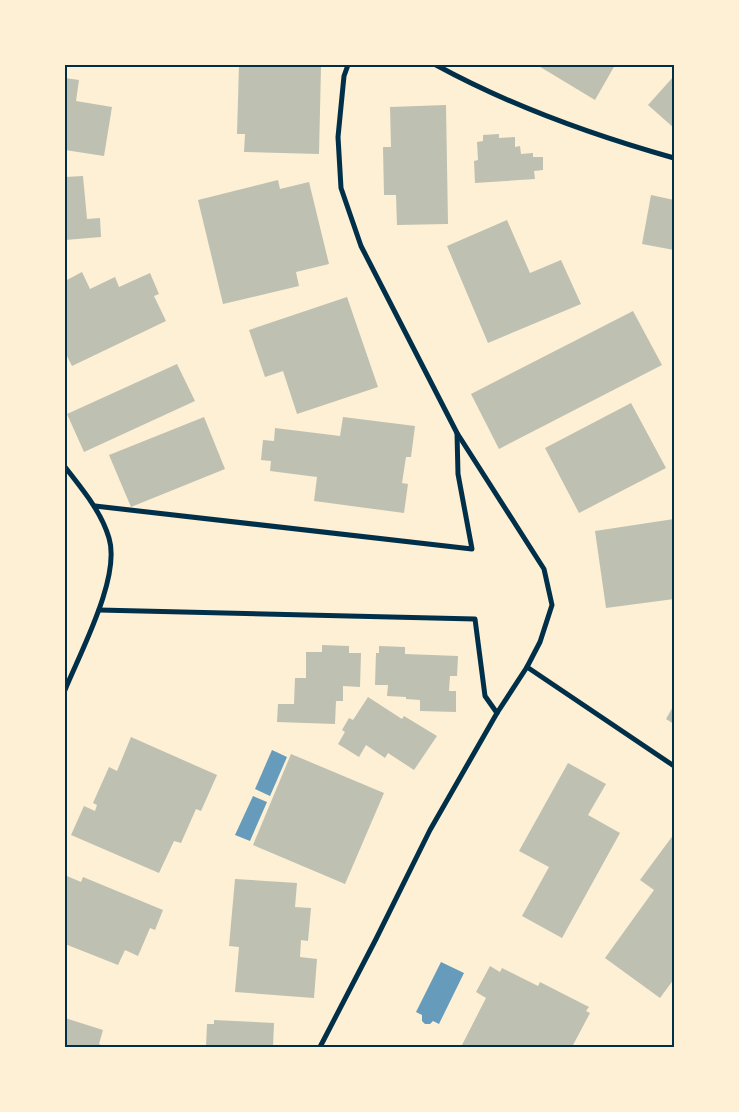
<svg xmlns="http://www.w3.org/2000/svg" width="739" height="1112" viewBox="0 0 739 1112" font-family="'Roboto Condensed',sans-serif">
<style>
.water{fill:#669bbc}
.building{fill:#bec0b2}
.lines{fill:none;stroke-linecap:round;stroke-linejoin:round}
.minor{stroke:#003049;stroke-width:5}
.neatline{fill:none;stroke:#003049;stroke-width:2}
</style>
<rect width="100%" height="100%" fill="#fdf0d5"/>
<g class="water">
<path d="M 272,750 L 287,757 L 270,796 L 255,789 Z"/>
<path d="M 253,796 L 267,802 L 250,841 L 235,835 Z"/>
<path d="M 441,962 L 464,973 L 439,1024 L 433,1021 L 430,1024 L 425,1024 L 422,1021 L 422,1015 L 416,1012 Z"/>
</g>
<g class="building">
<path d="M 239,65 L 321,67 L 319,154 L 244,152 L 245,134 L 237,134 Z"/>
<path d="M 537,65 L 615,65 L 595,100 Z"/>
<path d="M 674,76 L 674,128 L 648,105 Z"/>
<path d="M 65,78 L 79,80 L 76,101 L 112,107 L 104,156 L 65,150 Z"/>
<path d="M 446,105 L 448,224 L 397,225 L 396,195 L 384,195 L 383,147 L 391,147 L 390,107 Z"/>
<path d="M 499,134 L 499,138 L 515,137 L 515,147 L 520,146 L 521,154 L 533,153 L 533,157 L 543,157 L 543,170 L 534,171 L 535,179 L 475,183 L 474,161 L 478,160 L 477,142 L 483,141 L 483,135 Z"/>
<path d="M 83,176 L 87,219 L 100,218 L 101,237 L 65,240 L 65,177 Z"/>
<path d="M 278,180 L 280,189 L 309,182 L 329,264 L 296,272 L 299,286 L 223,304 L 198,200 Z"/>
<path d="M 651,195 L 674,200 L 674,250 L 642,244 Z"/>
<path d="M 507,220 L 530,273 L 561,260 L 581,304 L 488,343 L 447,246 Z"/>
<path d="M 82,272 L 90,289 L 115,277 L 119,287 L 150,273 L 159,294 L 154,296 L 166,321 L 72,366 L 65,352 L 65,281 Z"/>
<path d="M 347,297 L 378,387 L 297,414 L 283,371 L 265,377 L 249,330 Z"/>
<path d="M 633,311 L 662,365 L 499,449 L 471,394 Z"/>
<path d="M 177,364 L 195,401 L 84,452 L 67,414 Z"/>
<path d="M 631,403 L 666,468 L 579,513 L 545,448 Z"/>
<path d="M 204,417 L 225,469 L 131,507 L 109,455 Z"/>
<path d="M 343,417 L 415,426 L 411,457 L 406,457 L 402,483 L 408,484 L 404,513 L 314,501 L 317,477 L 270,471 L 271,461 L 261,460 L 263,440 L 274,441 L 275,428 L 340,436 Z"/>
<path d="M 674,519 L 674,599 L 606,608 L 595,531 Z"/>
<path d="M 322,645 L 349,646 L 349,653 L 361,653 L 360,687 L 343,686 L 343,701 L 336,701 L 335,724 L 277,722 L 278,704 L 294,704 L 295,678 L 306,678 L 306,652 L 322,652 Z"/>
<path d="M 379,646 L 405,647 L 405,654 L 458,656 L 457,676 L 450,676 L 449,691 L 456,691 L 456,712 L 420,711 L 420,700 L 406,699 L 406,697 L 387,696 L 388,685 L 375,685 L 376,653 L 379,653 Z"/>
<path d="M 368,697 L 402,719 L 404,716 L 437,736 L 414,770 L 388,753 L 385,758 L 366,745 L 359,757 L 338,744 L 345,732 L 342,730 L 349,718 L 353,720 Z"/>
<path d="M 674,705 L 674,724 L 666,719 Z"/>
<path d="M 131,737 L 217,775 L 201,811 L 196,809 L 181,843 L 174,841 L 159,873 L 71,835 L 84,806 L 95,811 L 97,805 L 93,803 L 109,767 L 117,771 Z"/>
<path d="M 291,754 L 384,793 L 345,884 L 253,845 Z"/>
<path d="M 568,763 L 606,784 L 588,815 L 620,833 L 562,938 L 522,916 L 549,867 L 519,851 Z"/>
<path d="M 674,834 L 674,979 L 660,998 L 605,958 L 654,890 L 640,880 Z"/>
<path d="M 67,876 L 81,882 L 83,877 L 163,910 L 155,930 L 150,928 L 138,956 L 125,950 L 118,965 L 65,944 L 65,882 Z"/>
<path d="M 235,879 L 297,883 L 295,907 L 311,908 L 308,941 L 301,940 L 300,957 L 317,959 L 314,998 L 235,992 L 239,947 L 229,946 Z"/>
<path d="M 490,966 L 500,972 L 502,968 L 538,986 L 540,982 L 589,1007 L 586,1011 L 590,1013 L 572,1047 L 461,1047 L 486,998 L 476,992 Z"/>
<path d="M 65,1018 L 103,1030 L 99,1044 L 105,1047 L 65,1047 Z"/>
<path d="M 214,1020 L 274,1023 L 273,1047 L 206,1047 L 207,1024 L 214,1024 Z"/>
</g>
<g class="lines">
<g class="minor">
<path d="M 436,65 C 511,106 592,135 674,158"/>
<path d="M 65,467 C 82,489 101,511 109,538 C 121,577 80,653 65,690"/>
<path d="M 95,506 L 472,549 L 458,474 L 457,433"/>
<path d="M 99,610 L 475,619 L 485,696 L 497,713"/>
<path d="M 527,667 L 674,766"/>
<path d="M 320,1047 L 376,939 L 430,830 L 497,713 L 527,667 L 540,642 L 552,605 L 544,569 L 457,433 L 361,246 L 341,188 L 338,137 L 344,76 L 348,65"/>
</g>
</g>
<rect width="739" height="1112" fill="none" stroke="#fdf0d5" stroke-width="132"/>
<rect x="66" y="66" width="607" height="980" class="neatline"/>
</svg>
